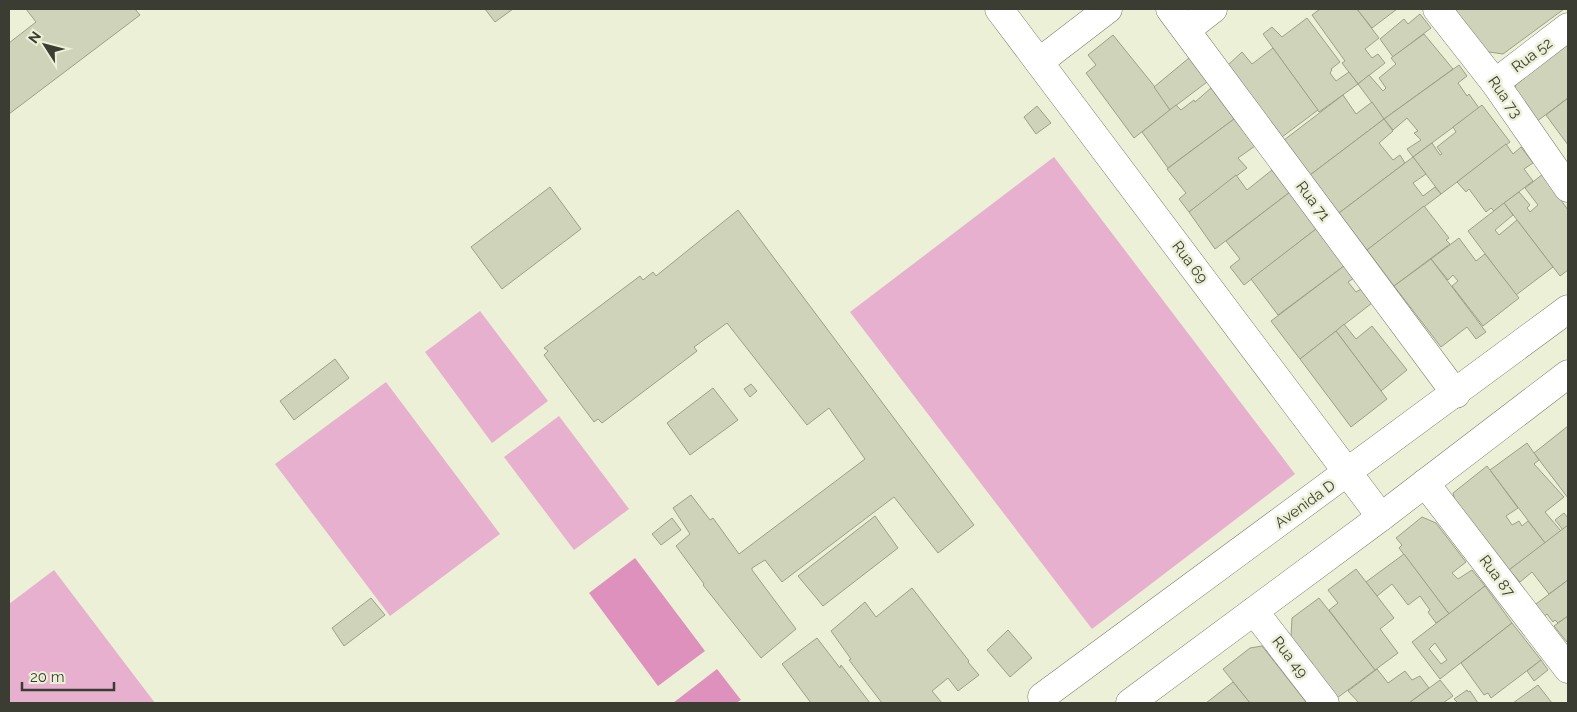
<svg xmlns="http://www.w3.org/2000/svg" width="1577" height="712" viewBox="0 0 1577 712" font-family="Raleway,sans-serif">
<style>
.green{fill:#e7b0cf}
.water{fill:#df91be}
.building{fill:#cfd3ba;stroke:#9ca088;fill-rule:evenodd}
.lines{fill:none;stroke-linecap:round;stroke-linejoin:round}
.minor-casing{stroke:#7d816a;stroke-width:29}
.major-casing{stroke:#7d816a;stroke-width:29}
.minor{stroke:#fff;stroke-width:28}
.major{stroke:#fff;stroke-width:28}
.labels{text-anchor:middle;stroke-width:5;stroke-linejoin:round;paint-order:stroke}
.street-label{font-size:15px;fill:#3b3c32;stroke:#ecf0d7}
</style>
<rect width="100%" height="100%" fill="#ecf0d7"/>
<g class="green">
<path d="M 1054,157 L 1295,474 L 1092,629 L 850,312 Z"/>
<path d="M 480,311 L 548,401 L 492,443 L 425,352 Z"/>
<path d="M 386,382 L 500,534 L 390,616 L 275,464 Z"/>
<path d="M 559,416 L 629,509 L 574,550 L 504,457 Z"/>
<path d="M 54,570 L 155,703 L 9,703 L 9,604 Z"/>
</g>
<g class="water">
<path d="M 635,558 L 705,651 L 658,686 L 589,593 Z"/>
<path d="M 717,669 L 741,700 L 736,703 L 673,703 Z"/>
</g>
<g class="building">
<path d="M 26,9 L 135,9 L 140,15 L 9,114 L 9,43 L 36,22 Z"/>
<path d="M 485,9 L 513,9 L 495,22 Z"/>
<path d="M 1320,9 L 1357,9 L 1379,38 L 1365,49 L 1372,58 L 1378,54 L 1385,63 L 1358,84 L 1342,63 L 1345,61 L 1312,15 Z"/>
<path d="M 1357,9 L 1397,9 L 1372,28 Z"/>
<path d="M 1450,9 L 1564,9 L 1503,54 L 1482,51 Z"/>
<path d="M 1420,14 L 1431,28 L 1393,57 L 1380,39 L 1404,19 L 1408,24 Z"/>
<path d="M 1307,18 L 1340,62 L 1331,69 L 1332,70 L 1330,73 L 1336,81 L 1349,72 L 1358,84 L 1319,112 L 1263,34 L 1272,27 L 1282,37 Z"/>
<path d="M 1424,34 L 1453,69 L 1384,119 L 1358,84 L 1369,75 L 1383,91 L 1386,88 L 1379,78 L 1396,64 L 1391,58 Z"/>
<path d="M 1113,35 L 1155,87 L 1170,110 L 1134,138 L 1086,73 L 1096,65 L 1088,55 Z"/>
<path d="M 1568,39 L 1568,98 L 1536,122 L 1516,97 L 1515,81 Z"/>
<path d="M 1273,48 L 1318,110 L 1282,137 L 1228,65 L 1242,52 L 1252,64 Z"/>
<path d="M 1189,58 L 1207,82 L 1170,110 L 1154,87 Z"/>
<path d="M 1459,65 L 1467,76 L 1458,83 L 1467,96 L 1469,94 L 1479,108 L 1413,157 L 1407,149 L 1421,140 L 1414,133 L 1418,131 L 1407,118 L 1393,130 L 1384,119 Z"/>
<path d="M 1211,88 L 1234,119 L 1168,168 L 1142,132 L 1176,105 L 1181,110 L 1194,100 L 1195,102 Z"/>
<path d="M 1343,95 L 1356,114 L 1372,102 L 1384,119 L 1310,175 L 1284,140 Z"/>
<path d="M 1568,98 L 1568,145 L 1546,115 Z"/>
<path d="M 1482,105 L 1510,142 L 1441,194 L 1413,157 L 1432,143 L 1440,155 L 1442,154 L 1437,147 L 1456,132 L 1453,127 Z"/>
<path d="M 1037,106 L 1051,123 L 1036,134 L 1024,117 Z"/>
<path d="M 1234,119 L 1255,146 L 1238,158 L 1247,168 L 1189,212 L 1179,199 L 1186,193 L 1167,169 Z"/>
<path d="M 1384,119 L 1393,131 L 1379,143 L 1393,160 L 1400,155 L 1405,163 L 1339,213 L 1310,175 Z"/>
<path d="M 1506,144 L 1513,154 L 1521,147 L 1533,163 L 1524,169 L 1533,181 L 1494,211 L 1491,208 L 1486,212 L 1469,189 L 1466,192 L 1457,182 Z"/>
<path d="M 1413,157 L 1426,174 L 1413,183 L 1423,196 L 1435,187 L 1441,194 L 1367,250 L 1339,213 Z"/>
<path d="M 1272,170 L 1290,192 L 1215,249 L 1189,212 L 1236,175 L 1247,190 Z"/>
<path d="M 1543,174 L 1568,210 L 1568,270 L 1560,276 L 1504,203 L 1519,192 L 1530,205 L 1527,208 L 1530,212 L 1538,205 L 1525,188 Z"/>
<path d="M 550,187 L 581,229 L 502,289 L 471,247 Z"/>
<path d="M 1290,192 L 1316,229 L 1244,285 L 1230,267 L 1240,259 L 1226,241 Z"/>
<path d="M 1504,203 L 1513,215 L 1495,230 L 1499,235 L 1517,220 L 1553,267 L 1516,295 L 1468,231 Z"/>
<path d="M 1424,206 L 1449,238 L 1446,240 L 1450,244 L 1394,286 L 1367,250 Z"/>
<path d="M 738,210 L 974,525 L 938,553 L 894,497 L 782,582 L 765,560 L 752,568 L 752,570 L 796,629 L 761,658 L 703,585 L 704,584 L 676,546 L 690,534 L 673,508 L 691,495 L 710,520 L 713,518 L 739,554 L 865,459 L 829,408 L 807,425 L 727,323 L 694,347 L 697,351 L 602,423 L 598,419 L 594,422 L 544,355 L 548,351 L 544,348 L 640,276 L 643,280 L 653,272 L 656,276 Z"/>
<path d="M 1316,229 L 1344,266 L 1278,315 L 1251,279 Z"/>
<path d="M 1459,238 L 1476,261 L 1485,254 L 1519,298 L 1483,326 L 1452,286 L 1458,281 L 1453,275 L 1448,280 L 1431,259 Z"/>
<path d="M 1431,259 L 1486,332 L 1476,339 L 1467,327 L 1441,347 L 1394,286 Z"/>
<path d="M 1344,266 L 1354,278 L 1348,282 L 1356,292 L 1361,289 L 1372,303 L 1300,359 L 1271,321 Z"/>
<path d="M 1344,324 L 1356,339 L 1372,326 L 1407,370 L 1381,391 L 1336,331 Z"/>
<path d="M 1336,331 L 1387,399 L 1351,427 L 1300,359 Z"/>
<path d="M 335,359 L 349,378 L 294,420 L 280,401 Z"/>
<path d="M 751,384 L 757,391 L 750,397 L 744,389 Z"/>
<path d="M 713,388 L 738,420 L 690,455 L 667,423 Z"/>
<path d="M 1568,426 L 1568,498 L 1534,453 Z"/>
<path d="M 1527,443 L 1539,460 L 1534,464 L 1564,497 L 1545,512 L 1561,531 L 1545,543 L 1490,470 Z"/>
<path d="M 1487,466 L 1518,508 L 1506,516 L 1512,525 L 1519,521 L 1522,526 L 1528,521 L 1545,543 L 1509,570 L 1456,505 L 1453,493 Z"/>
<path d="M 1564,513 L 1568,518 L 1568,525 L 1563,530 L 1555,520 Z"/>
<path d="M 875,516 L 898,548 L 823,606 L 798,576 Z"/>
<path d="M 1422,517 L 1436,523 L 1466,562 L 1452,573 L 1458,579 L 1472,570 L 1485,586 L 1449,614 L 1399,548 L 1402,545 L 1396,538 Z"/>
<path d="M 672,518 L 681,530 L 661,545 L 652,534 Z"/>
<path d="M 1568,525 L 1568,580 L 1549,594 L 1532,572 L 1520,582 L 1509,570 Z"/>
<path d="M 1404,554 L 1449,614 L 1436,623 L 1428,612 L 1430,610 L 1420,596 L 1408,605 L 1392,584 L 1377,596 L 1366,582 Z"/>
<path d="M 1356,569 L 1394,618 L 1380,629 L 1398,653 L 1375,670 L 1329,610 L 1338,603 L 1328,590 Z"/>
<path d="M 1568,580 L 1568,616 L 1558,623 L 1555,620 L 1553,622 L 1547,614 L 1543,617 L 1532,607 Z"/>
<path d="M 1485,586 L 1512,623 L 1440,679 L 1412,642 ZM 1435,643 L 1447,660 L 1441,664 L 1429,649 Z"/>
<path d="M 912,588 L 969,661 L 968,662 L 979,675 L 958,691 L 948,678 L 932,691 L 942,703 L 882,703 L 849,660 L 851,659 L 831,631 L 865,602 L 876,617 Z"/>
<path d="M 371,598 L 385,615 L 344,646 L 332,628 Z"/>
<path d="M 1319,598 L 1375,670 L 1337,698 L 1312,665 L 1313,664 L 1291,637 L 1292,618 Z"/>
<path d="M 1568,616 L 1568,641 L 1567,642 L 1554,626 Z"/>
<path d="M 1512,623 L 1541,660 L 1491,698 L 1488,693 L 1484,695 L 1461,663 Z"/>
<path d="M 1008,630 L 1032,658 L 1010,677 L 987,650 Z"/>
<path d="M 817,638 L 840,668 L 841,665 L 870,703 L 811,703 L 782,664 Z"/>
<path d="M 1262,646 L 1306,702 L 1308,703 L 1250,703 L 1223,669 L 1250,648 Z"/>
<path d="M 1541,660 L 1548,670 L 1534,681 L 1527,671 Z"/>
<path d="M 1377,669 L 1388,683 L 1405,671 L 1412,680 L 1420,676 L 1429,688 L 1409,703 L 1359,703 L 1348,691 Z"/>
<path d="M 1440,680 L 1453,696 L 1443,703 L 1409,703 Z"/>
<path d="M 1233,682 L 1250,703 L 1206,703 Z"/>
<path d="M 1538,685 L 1552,703 L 1513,703 Z"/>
<path d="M 1467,690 L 1468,692 L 1470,691 L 1478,703 L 1458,703 L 1454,699 Z"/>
</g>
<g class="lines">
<defs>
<g id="minor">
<path d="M 999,9 L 1381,517"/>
<path d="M 1170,9 L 1456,394"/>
<path d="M 1437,9 L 1495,83 L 1568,188"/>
<path d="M 1186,30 L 1213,9"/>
<path d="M 1039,62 L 1108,9"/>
<path d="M 1495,83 L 1568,27"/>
<path d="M 1425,483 L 1568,669"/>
<path d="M 1254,611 L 1325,703"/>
</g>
<g id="major">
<path d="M 1042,697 L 1568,309"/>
<path d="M 1130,703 L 1381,517 L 1568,374"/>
</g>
</defs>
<use href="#minor" class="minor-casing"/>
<use href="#major" class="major-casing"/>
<use href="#minor" class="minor"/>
<use href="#major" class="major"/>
</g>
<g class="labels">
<g class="street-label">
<text transform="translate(1532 55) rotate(-37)" y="5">Rua 52</text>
<text transform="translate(1505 97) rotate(55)" y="5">Rua 73</text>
<text transform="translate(1313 201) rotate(53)" y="5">Rua 71</text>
<text transform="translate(1190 262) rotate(53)" y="5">Rua 69</text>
<text transform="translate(1305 504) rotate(-36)" y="5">Avenida D</text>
<text transform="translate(1497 576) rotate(53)" y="5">Rua 87</text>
<text transform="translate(1290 657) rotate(52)" y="5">Rua 49</text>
</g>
</g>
<rect width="1577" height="712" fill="none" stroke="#3b3c32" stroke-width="20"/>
<g transform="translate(45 45) rotate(306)" stroke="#ecf0d7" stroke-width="4" paint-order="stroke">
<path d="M0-4L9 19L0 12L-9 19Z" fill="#3b3c32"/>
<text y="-8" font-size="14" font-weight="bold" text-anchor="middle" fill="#3b3c32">N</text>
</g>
<path d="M22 682v8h92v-8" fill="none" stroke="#3b3c32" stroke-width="2.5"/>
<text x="30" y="682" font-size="15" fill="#3b3c32" stroke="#ecf0d7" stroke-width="4" paint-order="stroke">20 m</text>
</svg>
